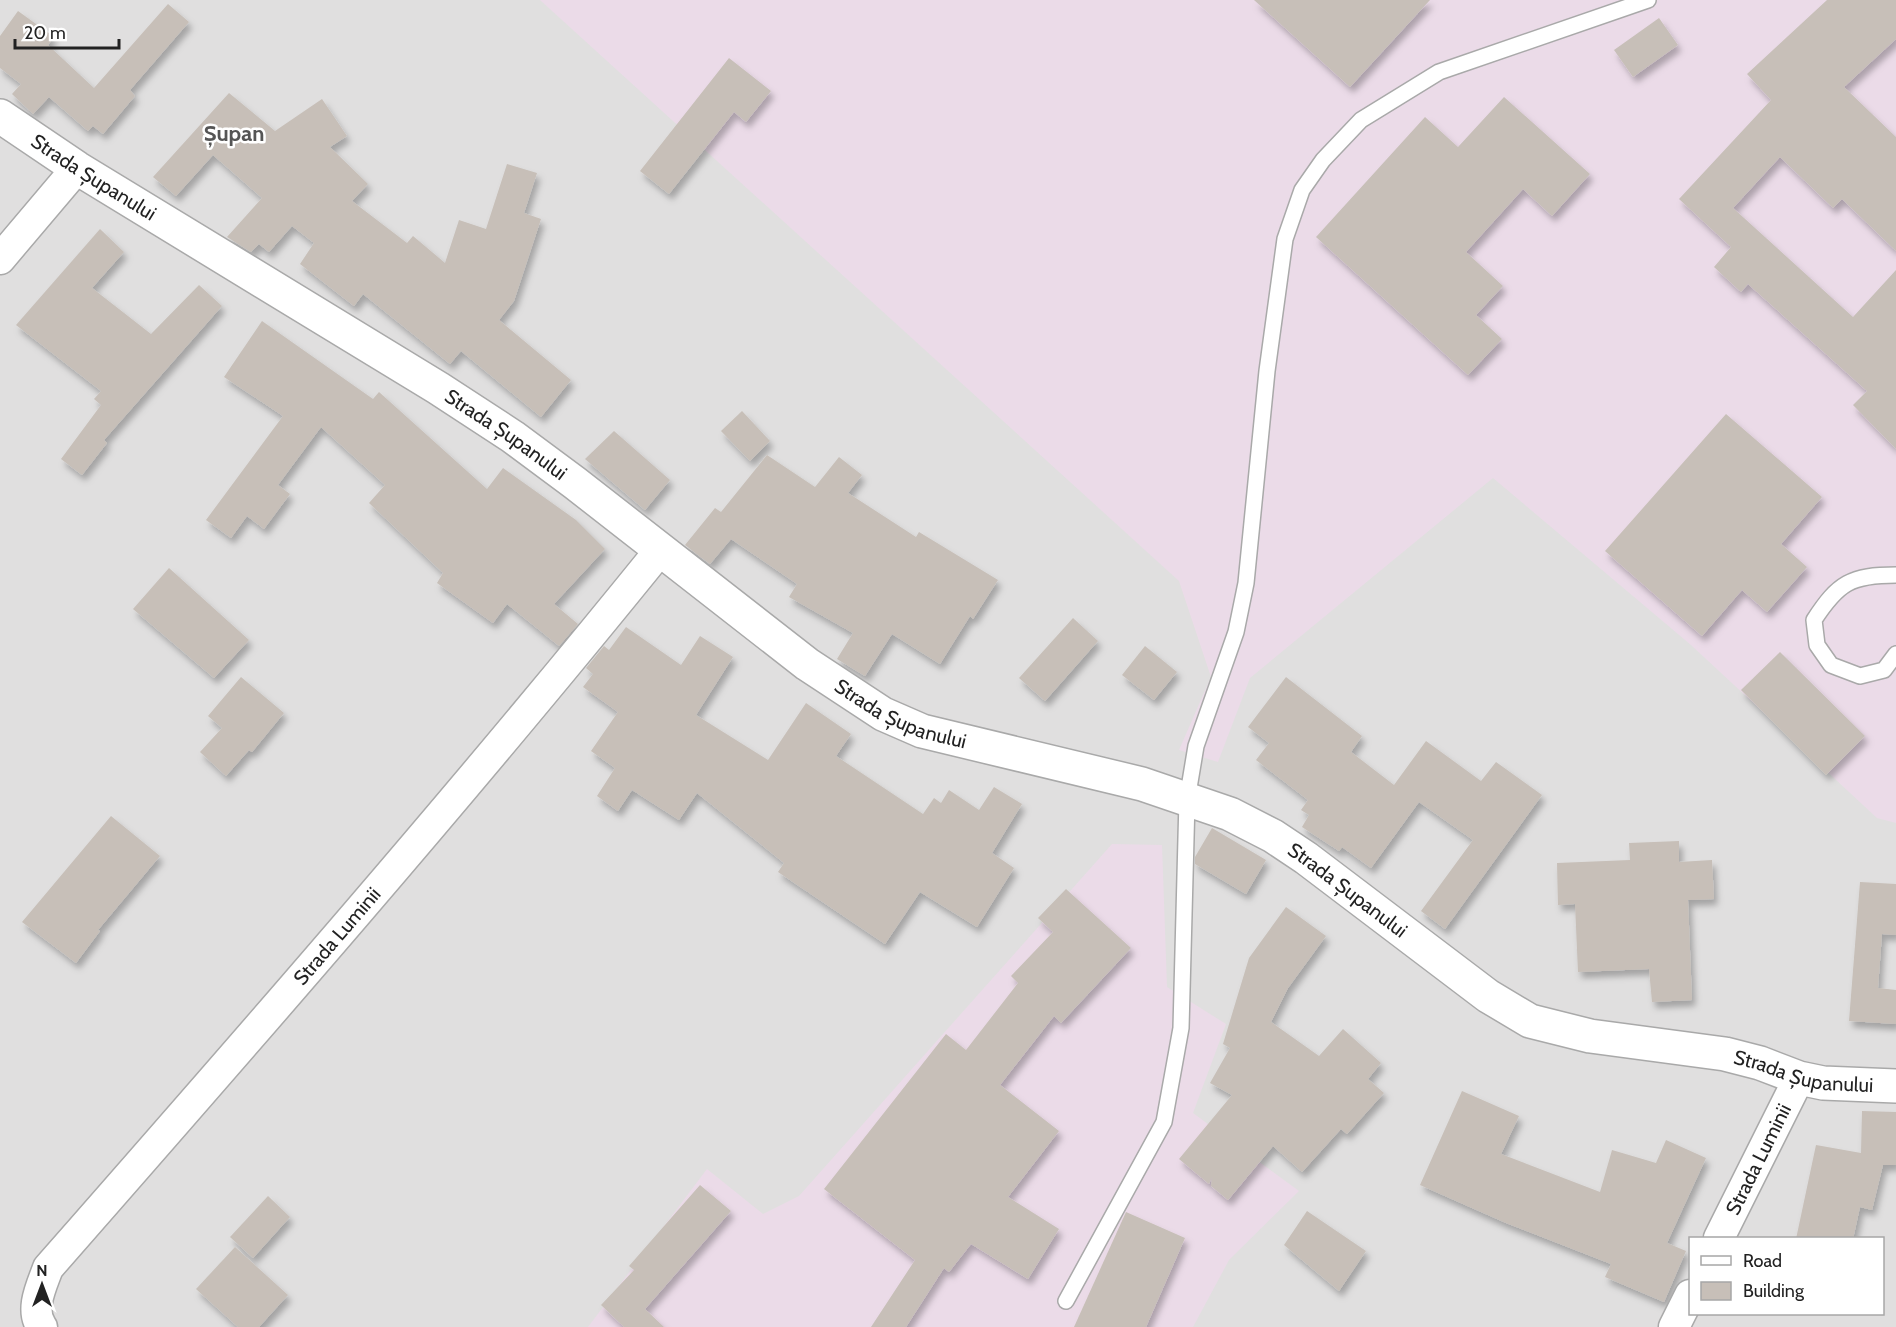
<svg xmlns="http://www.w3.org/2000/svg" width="1896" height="1327" viewBox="0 0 1896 1327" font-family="Cabin,sans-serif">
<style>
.residential{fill:#e0dfdf;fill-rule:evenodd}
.industrial{fill:#ebdbe8}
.building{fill:#c7bfb8;filter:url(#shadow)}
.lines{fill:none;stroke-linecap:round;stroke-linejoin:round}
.service-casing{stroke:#a9a9a9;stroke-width:18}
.minor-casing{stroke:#a9a9a9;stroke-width:33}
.tertiary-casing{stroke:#a9a9a9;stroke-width:36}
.service{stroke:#fff;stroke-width:15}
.minor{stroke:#fff;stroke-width:30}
.tertiary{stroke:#fff;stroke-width:33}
.labels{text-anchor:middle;stroke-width:5;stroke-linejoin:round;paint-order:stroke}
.street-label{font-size:20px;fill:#222;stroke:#fff}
.quarter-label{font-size:22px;font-weight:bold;fill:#555;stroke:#fff}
</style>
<defs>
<filter id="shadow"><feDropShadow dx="3.5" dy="6" stdDeviation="3" flood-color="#0004"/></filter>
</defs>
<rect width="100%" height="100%" fill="#f2efe9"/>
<path class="residential" d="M 0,0 L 1896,0 L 1896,1327 L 0,1327 ZM 1690,1238 L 1882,1238 L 1882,1314 L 1690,1314 Z"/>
<g class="industrial">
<path d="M 540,0 L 1896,0 L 1896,823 L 1877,818 L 1691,645 L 1493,478 L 1250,678 L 1218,762 L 1179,750 L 1211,677 L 1179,581 Z"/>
<path d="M 1112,844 L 1162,845 L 1167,987 L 1226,1024 L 1193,1113 L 1299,1191 L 1229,1260 L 1193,1327 L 588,1327 L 707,1169 L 763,1214 L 799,1196 Z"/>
</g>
<g class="building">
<path d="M 1254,0 L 1430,0 L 1350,87 Z"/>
<path d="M 1827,0 L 1896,0 L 1896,39 L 1844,87 L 1896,137 L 1896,251 L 1842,199 L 1833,208 L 1780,157 L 1733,208 L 1853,317 L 1896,270 L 1896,449 L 1853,405 L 1867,391 L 1748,284 L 1741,292 L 1714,267 L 1731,247 L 1679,199 L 1771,100 L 1747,74 Z"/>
<path d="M 168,4 L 189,22 L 130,90 L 135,96 L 103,134 L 93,126 L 88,131 L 49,97 L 33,114 L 12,94 L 21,84 L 0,68 L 0,36 L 18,11 L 54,37 L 48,45 L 94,88 Z"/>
<path d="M 1659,18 L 1678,45 L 1633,77 L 1614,50 Z"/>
<path d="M 729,58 L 771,91 L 746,122 L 734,112 L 669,194 L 640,171 Z"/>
<path d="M 229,93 L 275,131 L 322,99 L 347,136 L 330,147 L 368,184 L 352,201 L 407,243 L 413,236 L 445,263 L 459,220 L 486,229 L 507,164 L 537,173 L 524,213 L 541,219 L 514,301 L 499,320 L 571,380 L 541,417 L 461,351 L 450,364 L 363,294 L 354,306 L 300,264 L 314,243 L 292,226 L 269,252 L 259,244 L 251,252 L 227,237 L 262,198 L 213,155 L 176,196 L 153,177 Z"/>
<path d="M 1504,97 L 1590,174 L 1552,216 L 1523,189 L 1466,252 L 1503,286 L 1476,315 L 1502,339 L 1468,375 L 1316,237 L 1425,117 L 1458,147 Z"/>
<path d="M 100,229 L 124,252 L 92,288 L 151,334 L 199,285 L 222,306 L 104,440 L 107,443 L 82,475 L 61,459 L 101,405 L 94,399 L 101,391 L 16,325 Z"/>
<path d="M 262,321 L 373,399 L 379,392 L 487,489 L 503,468 L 576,520 L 605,549 L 554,604 L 578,624 L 559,646 L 507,604 L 493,623 L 437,583 L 443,573 L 369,503 L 385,485 L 321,427 L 278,485 L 290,494 L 264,529 L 247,516 L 231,538 L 206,520 L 283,416 L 224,377 Z"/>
<path d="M 742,411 L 770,441 L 750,461 L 721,431 Z"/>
<path d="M 1726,414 L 1822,497 L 1781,544 L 1807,567 L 1767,612 L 1742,590 L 1702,636 L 1605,551 Z"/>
<path d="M 614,431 L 670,480 L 645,510 L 585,459 Z"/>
<path d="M 767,455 L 815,487 L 839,457 L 862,475 L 848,493 L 916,537 L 919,532 L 998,580 L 973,619 L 970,616 L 940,664 L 892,634 L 865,676 L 837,659 L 853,633 L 789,597 L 797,584 L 731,539 L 710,564 L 685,545 L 715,508 L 721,512 Z"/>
<path d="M 169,568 L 249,640 L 214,678 L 133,609 Z"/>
<path d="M 1073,618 L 1098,641 L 1045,701 L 1019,678 Z"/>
<path d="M 626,627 L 681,665 L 700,636 L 733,657 L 696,715 L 768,760 L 806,703 L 851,734 L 836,756 L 923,814 L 934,798 L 941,803 L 949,790 L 979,810 L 994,787 L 1022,804 L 992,853 L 1014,868 L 977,927 L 920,892 L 885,944 L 778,872 L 784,863 L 697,793 L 679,820 L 632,790 L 618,811 L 597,796 L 615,768 L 591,751 L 618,712 L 583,687 L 593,674 L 586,668 L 604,646 L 609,650 Z"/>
<path d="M 1145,646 L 1177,672 L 1154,700 L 1122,675 Z"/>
<path d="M 1780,652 L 1865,736 L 1826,775 L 1741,690 Z"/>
<path d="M 241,677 L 284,713 L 252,752 L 249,750 L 226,776 L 200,752 L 222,728 L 208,716 Z"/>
<path d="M 1286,677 L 1362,736 L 1351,752 L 1394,785 L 1426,741 L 1481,781 L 1496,762 L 1542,795 L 1445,929 L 1421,911 L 1473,840 L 1419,802 L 1371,868 L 1342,847 L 1339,851 L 1302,827 L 1309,815 L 1301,810 L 1308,800 L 1256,760 L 1269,743 L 1248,727 Z"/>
<path d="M 111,816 L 160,856 L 98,930 L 100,931 L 76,963 L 22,922 Z"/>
<path d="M 1212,828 L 1266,860 L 1246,894 L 1195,864 L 1195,857 Z"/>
<path d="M 1679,841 L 1679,862 L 1712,860 L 1714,899 L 1688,900 L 1692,1000 L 1652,1002 L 1649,969 L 1578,972 L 1575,904 L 1558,905 L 1557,863 L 1630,860 L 1629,843 Z"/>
<path d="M 1860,882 L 1896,884 L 1896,935 L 1882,934 L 1878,988 L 1896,990 L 1896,1024 L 1849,1021 Z"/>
<path d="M 1066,889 L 1131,948 L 1061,1023 L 1054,1016 L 1000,1085 L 1059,1131 L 1008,1197 L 1059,1229 L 1028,1279 L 971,1244 L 949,1272 L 944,1268 L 906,1327 L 871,1327 L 915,1260 L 824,1189 L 946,1034 L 966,1050 L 1018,983 L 1011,976 L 1053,932 L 1038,918 Z"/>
<path d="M 1286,907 L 1326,936 L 1288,988 L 1271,1022 L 1319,1056 L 1343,1029 L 1381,1063 L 1368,1079 L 1384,1093 L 1347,1134 L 1341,1129 L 1302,1172 L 1273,1146 L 1228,1200 L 1211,1186 L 1212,1177 L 1209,1184 L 1179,1159 L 1232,1095 L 1210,1083 L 1230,1048 L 1223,1044 L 1249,958 Z"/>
<path d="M 1462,1091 L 1519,1116 L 1501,1154 L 1600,1192 L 1612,1150 L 1656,1163 L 1666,1140 L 1706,1158 L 1667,1243 L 1686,1251 L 1664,1302 L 1605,1277 L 1611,1264 L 1506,1223 L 1420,1185 Z"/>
<path d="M 1862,1111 L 1896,1112 L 1896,1165 L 1883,1165 L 1872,1210 L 1860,1207 L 1853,1239 L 1796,1239 L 1816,1145 L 1861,1153 Z"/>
<path d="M 700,1185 L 731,1211 L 645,1309 L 664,1327 L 624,1327 L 601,1305 L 634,1270 L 629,1266 Z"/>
<path d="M 268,1196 L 290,1217 L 253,1258 L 230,1237 Z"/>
<path d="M 1307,1211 L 1366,1251 L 1339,1291 L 1284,1245 Z"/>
<path d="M 1126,1212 L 1185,1238 L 1146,1327 L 1074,1327 Z"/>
<path d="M 235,1247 L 288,1295 L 259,1327 L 238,1327 L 196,1289 Z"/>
</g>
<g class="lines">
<defs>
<g id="service">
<path d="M 1896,575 C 1851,575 1838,583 1814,620 L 1817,645 L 1831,665 L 1860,676 L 1884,670 L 1896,654"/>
<path d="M 1066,1301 L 1164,1122 L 1181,1028 L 1187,800 L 1196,746 L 1236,632 L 1246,583 L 1267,371 L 1285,239 L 1302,190 L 1323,160 L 1361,120 L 1439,72 L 1648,0"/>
</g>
<g id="minor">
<path d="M 0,259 L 77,168"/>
<path id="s1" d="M 1719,1238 L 1799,1078"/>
<path id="s2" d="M 42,1327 C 29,1310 42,1285 48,1268 C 256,1031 463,794 661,549"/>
<path d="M 1674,1327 L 1690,1295"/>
</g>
<g id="tertiary">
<path id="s3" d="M 0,116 L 77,168 L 438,388 L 513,437 L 575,483 L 807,664 L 883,714 L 922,731 L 1142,784 L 1230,814 L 1273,836 L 1306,858 L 1488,996 L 1530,1021 L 1590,1036 L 1725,1054 L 1760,1063 L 1799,1078 L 1823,1083 L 1896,1086"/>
</g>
</defs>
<use href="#service" class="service-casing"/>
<use href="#minor" class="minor-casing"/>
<use href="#tertiary" class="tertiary-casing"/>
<use href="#service" class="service"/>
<use href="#minor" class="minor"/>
<use href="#tertiary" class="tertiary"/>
</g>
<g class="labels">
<g class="street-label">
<text dy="7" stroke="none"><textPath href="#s3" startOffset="112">Strada Șupanului</textPath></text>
<text dy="7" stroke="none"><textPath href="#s3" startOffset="598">Strada Șupanului</textPath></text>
<text dy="7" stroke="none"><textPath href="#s3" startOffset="1084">Strada Șupanului</textPath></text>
<text dy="7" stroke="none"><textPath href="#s3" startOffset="1570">Strada Șupanului</textPath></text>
<text dy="7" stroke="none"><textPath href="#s2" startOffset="502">Strada Luminii</textPath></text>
<text dy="7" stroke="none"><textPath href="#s3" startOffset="2074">Strada Șupanului</textPath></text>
<text dy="7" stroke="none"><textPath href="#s1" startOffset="88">Strada Luminii</textPath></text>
</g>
<g class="quarter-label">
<text x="234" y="141">Șupan</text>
</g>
</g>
<rect x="1689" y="1237" width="195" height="78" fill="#ffffff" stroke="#a7a7a7" stroke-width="1.5"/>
<rect x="1701" y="1256" width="30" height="9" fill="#ffffff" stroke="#a7a7a7" stroke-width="1.5"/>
<text x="1743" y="1267" font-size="18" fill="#222222">Road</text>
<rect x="1701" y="1282" width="30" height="18" fill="#c7bfb8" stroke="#a7a7a7" stroke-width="1.5"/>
<text x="1743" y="1297" font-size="18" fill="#222222">Building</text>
<g transform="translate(42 1285)" stroke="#ffffff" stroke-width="4.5" paint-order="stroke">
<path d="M0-4.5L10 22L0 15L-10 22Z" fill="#222222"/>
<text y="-9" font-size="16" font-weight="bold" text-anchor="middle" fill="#222222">N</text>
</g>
<path d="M15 39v9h104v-9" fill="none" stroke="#222222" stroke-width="3"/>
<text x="24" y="39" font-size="18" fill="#222222" stroke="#ffffff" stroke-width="4.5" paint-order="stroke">20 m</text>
</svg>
